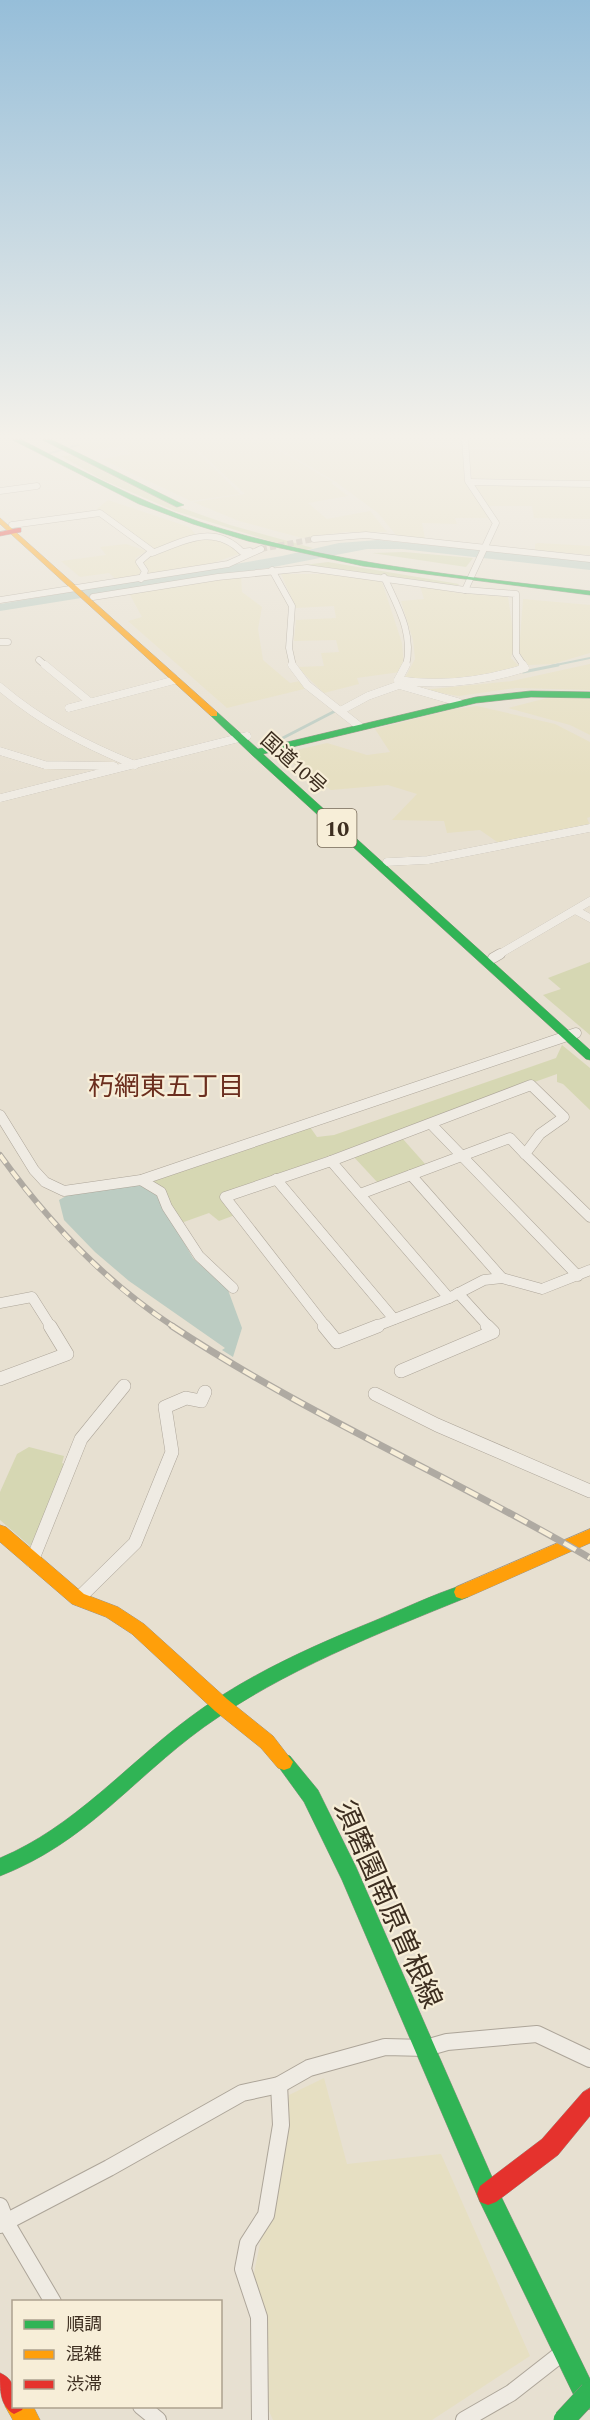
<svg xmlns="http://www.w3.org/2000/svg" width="590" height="2420" viewBox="0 0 590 2420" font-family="Spectral,'Noto Sans JP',serif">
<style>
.farmland{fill:#e6dfc2}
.green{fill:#d6d7b3}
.water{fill:#bcccc2}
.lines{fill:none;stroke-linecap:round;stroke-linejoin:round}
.stream-far1{stroke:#bcccc2;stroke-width:2}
.stream{stroke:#bcccc2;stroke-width:3}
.street-tunnel{stroke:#c5bcae;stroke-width:6;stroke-dasharray:6 3;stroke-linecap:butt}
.street-far4-casing{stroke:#ada599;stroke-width:7}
.street-far3-casing{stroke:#ada599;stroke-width:8}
.street-far2-casing{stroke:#ada599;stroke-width:11}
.street-far1-casing{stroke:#ada599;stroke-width:14}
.street-casing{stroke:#ada599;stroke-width:18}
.fast-casing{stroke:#9c958a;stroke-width:1}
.slow-casing{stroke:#9c958a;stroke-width:1}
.jam-casing{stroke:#9c958a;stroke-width:1}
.street-far4{stroke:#efebe3;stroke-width:6}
.street-far3{stroke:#efebe3;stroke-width:8}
.street-far2{stroke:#efebe3;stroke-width:10}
.street-far1{stroke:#efebe3;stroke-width:13}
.street{stroke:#efebe3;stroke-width:16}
.fast{fill:#30b455;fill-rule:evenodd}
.slow{fill:#ff9f0a;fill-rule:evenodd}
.jam{fill:#e5322d;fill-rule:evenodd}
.rail-far1-casing{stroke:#afaaa2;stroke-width:6}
.rail-casing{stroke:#afaaa2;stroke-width:7}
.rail-far1{stroke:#f7eed8;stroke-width:4;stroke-dasharray:10;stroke-linecap:butt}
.rail{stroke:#f7eed8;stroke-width:4.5;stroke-dasharray:14;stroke-linecap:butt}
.fast-bridge-casing{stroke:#928b80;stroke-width:22;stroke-linecap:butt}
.fast-bridge{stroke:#30b455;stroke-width:21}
.labels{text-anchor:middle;stroke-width:4.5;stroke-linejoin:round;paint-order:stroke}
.far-street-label{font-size:20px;fill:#3d2e20;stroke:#f7eed8}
.shield{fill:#f7eed8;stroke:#756857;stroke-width:1.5}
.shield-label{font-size:22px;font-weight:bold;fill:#3d2e20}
.neighbourhood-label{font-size:26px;fill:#6b2e1e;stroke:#f7eed8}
.near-street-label{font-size:28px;fill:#3d2e20;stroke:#f7eed8}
</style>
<rect width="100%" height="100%" fill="#e7e0d1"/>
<g class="farmland">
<path d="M 62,440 L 185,440 L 240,494 L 191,501 L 102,459 L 131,454 L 123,447 L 139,444 L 85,451 Z"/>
<path d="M 187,440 L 270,440 L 280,451 L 333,482 L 331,483 L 348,496 L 308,503 L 327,519 L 370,511 L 387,532 L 345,532 L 302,538 L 239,521 L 193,502 L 245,494 Z"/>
<path d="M 272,440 L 422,440 L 433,469 L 426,448 L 462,449 L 466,483 L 489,518 L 455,518 L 457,524 L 422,523 L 425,539 L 396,535 L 378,513 L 336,482 L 283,451 Z"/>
<path d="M 466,440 L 590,440 L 590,448 L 467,447 Z"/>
<path d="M 467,449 L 590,451 L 590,483 L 470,480 Z"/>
<path d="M 472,482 L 590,484 L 590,519 L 534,518 L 532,506 L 485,506 Z"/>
<path d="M 108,500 L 189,527 L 198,537 L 153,552 L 97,509 Z"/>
<path d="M 211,534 L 233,542 L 241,553 L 213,563 L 145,577 L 148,571 L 141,561 L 143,557 Z"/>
<path d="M 538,543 L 590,546 L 590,555 L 535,550 L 535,544 Z"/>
<path d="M 126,544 L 147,551 L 135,558 L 141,571 L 137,577 L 117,580 L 109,573 L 80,577 L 61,561 L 106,555 L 100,547 Z"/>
<path d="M 281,574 L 339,574 L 381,579 L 402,643 L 404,665 L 400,672 L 357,678 L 359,684 L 324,693 L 297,667 L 324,666 L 321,653 L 339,652 L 336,640 L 294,641 L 296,620 L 336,618 L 334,606 L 296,608 Z"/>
<path d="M 241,576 L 242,592 L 262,607 L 258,629 L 263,660 L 290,683 L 300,681 L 308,688 L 227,708 L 128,621 L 142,617 L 128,591 Z"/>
<path d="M 420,586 L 458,593 L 508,597 L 515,644 L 511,658 L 520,667 L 484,675 L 425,681 L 405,678 L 415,659 L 413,640 L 401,601 L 424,599 Z"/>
<path d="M 523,599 L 590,605 L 590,653 L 553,664 L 528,665 L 519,652 Z"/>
<path d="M 590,664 L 590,690 L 516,688 L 459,696 L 422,690 L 512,681 Z"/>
<path d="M 551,697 L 590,699 L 590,735 L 570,725 L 508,708 Z"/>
<path d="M 477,706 L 555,724 L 590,742 L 590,817 L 587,818 L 590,825 L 503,846 L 480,830 L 447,833 L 444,821 L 392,820 L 417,794 L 388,785 L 331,790 L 279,754 L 327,743 L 367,755 L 390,752 L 375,729 L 454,709 Z"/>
<path d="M 324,2078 L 347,2164 L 441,2154 L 530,2356 L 432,2420 L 273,2420 L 269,2411 L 254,2273 L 261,2239 L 275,2208 L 289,2095 Z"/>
</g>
<g class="green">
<path d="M 73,455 L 182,508 L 230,525 L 313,548 L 306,550 L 270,541 L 175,511 L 103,480 L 61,456 Z"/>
<path d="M 404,552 L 473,558 L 466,567 L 372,553 Z"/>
<path d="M 328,562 L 459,584 L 456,587 L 323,567 L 280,568 Z"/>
<path d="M 590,962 L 590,1035 L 543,995 L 561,989 L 548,978 Z"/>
<path d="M 562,1045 L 590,1068 L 590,1110 L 563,1084 L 557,1082 L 557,1074 L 220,1195 L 235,1215 L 219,1221 L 209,1213 L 181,1223 L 148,1183 L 310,1127 L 317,1137 L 334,1135 L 556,1058 Z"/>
<path d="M 402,1138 L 426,1165 L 378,1183 L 353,1156 Z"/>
<path d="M 29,1447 L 64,1456 L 62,1463 L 66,1465 L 50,1498 L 35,1539 L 30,1546 L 0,1520 L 0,1492 L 17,1454 Z"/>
</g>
<g class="water">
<path d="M 378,540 L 590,561 L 590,570 L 402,549 L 367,549 L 268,568 L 0,611 L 0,604 L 282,556 L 339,543 Z"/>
<path d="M 141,1185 L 155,1193 L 193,1258 L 228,1290 L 242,1328 L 233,1357 L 222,1350 L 225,1348 L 129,1281 L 95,1252 L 64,1220 L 59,1200 L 68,1195 Z"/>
</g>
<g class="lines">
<g class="stream-far1">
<path d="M 71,447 L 78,445"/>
<path d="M 50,453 L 62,450"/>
<path d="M 551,666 L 590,658"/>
</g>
<g class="stream">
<path d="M 523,672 L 558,665"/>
<path d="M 277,741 L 337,710"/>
</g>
<path class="street-tunnel" d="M 261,549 L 314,539"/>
<defs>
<g id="street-far4">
<path d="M 465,440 L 468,481 L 496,523 L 465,590"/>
<path d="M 469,482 L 590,484"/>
<path d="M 0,491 L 37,486"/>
<path d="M 12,525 L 100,513 L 152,551 L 139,562 L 145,571 L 141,579"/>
<path d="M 314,539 L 366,535 L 590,559"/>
<path d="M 152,553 C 184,541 214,523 242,552 L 250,551"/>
<path d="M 272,570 L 292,606 L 289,648 L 293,666"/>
<path d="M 384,577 C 397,606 414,633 406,666"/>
<path d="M 93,597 L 218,577 L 307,568 L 465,590 L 516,594 L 516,654 L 524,666"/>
<path d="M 0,600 L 228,564 L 261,549"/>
<path d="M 0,642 L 8,642"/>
<path d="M 39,660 L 46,666"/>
</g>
<g id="street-far3">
<path d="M 45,665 L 90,702"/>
<path d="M 292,665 L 307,685 L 359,726"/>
<path d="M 398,680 C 441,687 483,681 525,668 L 523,665"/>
<path d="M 399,684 L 398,680 L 406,665"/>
<path d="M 0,687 C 41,722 86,745 135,765"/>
<path d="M 69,708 L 175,680"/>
<path d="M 342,710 L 368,696 L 399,685 L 458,702"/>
<path d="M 0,751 L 45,765 L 114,766"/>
<path d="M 0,798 L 247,736"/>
<path d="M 387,862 L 428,860 L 590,828"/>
<path d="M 577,911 L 590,918"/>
<path d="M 498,955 L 590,901"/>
</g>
<g id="street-far2">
<path d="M 493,958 L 500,954"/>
<path d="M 0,1115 L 34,1170 L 45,1182 L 64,1191 L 141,1180 L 576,1033"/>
<path d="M 431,1124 L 578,1276"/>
<path d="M 331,1161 L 449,1298"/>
<path d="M 411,1175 L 502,1278"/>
<path d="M 276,1179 L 394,1319"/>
<path d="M 141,1180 L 161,1192 L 167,1207 L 199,1256 L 233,1288"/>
<path d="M 360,1194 L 510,1138 L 525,1154"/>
<path d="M 458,1293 L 489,1327"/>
<path d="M 0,1303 L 32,1297 L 51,1327"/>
<path d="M 326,1327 L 225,1197 L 331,1161 L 531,1085 L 564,1117 L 540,1134 L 525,1154 L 590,1217"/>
<path d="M 374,1327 L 449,1298 L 484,1280 L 502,1278 L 542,1289 L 590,1270"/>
</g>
<g id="street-far1">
<path d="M 324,1326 L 337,1342 L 378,1326"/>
<path d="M 401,1371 L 493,1332 L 487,1326"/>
<path d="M 0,1379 L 67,1354 L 50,1326"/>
<path d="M 375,1394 L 437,1425 L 590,1491"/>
<path d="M 32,1561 L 81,1439 L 124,1386"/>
<path d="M 78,1599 L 135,1543 L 172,1452 L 165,1407 L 186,1398 L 201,1401 L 205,1392"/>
</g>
<g id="street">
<path d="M 0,2206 L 7,2224 L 53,2302"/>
<path d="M 0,2225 L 109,2168 L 242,2093 L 279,2085 L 309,2068 L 385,2047 L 426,2048 L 447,2042 L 537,2034 L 590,2059"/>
<path d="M 141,2406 L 158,2420"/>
<path d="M 260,2420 L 259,2317 L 243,2269 L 248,2243 L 266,2215 L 281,2125 L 279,2085"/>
<path d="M 464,2420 L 511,2393 L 566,2350"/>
</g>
<g id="fast">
<path d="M 13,440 L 22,440 C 80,470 138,501 200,522 C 327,563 459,576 590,591 L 590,595 L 363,566 L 248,541 L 193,524 L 139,504 Z"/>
<path d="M 43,440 L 52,440 L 184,505 L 177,507 Z"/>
<path d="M 531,691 L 590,692 L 590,698 L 531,697 L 476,703 L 263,754 L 590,1050 L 590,1060 L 586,1059 L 252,755 L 209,714 L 217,712 L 258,749 L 476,697 Z"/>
<path d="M 462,1585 L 468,1587 L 470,1592 L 468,1597 C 377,1634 284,1670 204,1727 C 131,1780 87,1842 0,1876 L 0,1858 C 74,1827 126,1765 189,1718 C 245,1676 310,1647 374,1621 C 403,1609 432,1595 462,1585 Z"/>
<path d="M 284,1754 L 290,1756 L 318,1790 L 356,1867 L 496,2186 L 590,2379 L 590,2409 L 587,2410 L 579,2406 L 480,2202 L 342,1880 L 304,1802 L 275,1762 L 278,1756 Z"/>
</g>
<g id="slow">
<path d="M 0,518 L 217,712 L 217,716 L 211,716 L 0,524 Z"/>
<path d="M 0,1525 L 6,1527 L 84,1594 L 118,1607 L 144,1624 L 227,1699 L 273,1736 L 293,1762 L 290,1768 L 284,1770 L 278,1768 L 261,1748 L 215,1711 L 132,1634 L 106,1617 L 72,1604 L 0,1542 Z"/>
<path d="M 590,1529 L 590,1543 L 468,1597 L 462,1599 L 456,1597 L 454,1592 L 456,1587 Z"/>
<path d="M 14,2396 L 14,2406 L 33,2406 L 40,2420 L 13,2420 L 5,2406 L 9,2398 Z"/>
</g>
<g id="jam">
<path d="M 18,528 L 21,528 L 21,532 L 0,536 L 0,532 Z"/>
<path d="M 590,2088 L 590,2116 L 558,2155 L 496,2202 L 488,2205 L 480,2202 L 477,2194 L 480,2186 L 542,2139 L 583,2092 Z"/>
<path d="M 0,2373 C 16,2380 14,2391 14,2406 L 24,2406 L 22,2410 L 14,2414 C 0,2406 0,2391 0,2373 Z"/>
</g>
</defs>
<use href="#street-far4" class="street-far4-casing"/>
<use href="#street-far3" class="street-far3-casing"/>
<use href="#street-far2" class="street-far2-casing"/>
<use href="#street-far1" class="street-far1-casing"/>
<use href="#street" class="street-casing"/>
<use href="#fast" class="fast-casing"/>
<use href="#slow" class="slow-casing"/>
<use href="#jam" class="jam-casing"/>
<use href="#street-far4" class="street-far4"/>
<use href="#street-far3" class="street-far3"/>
<use href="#street-far2" class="street-far2"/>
<use href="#street-far1" class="street-far1"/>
<use href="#street" class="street"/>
<use href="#fast" class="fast"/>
<use href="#slow" class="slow"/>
<use href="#jam" class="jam"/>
<defs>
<path id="rail-far1" d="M 0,1155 C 49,1223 104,1281 174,1327"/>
<path id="rail" d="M 172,1326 C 305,1414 452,1477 590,1558"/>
</defs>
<use href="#rail-far1" class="rail-far1-casing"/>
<use href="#rail" class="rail-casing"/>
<use href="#rail-far1" class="rail-far1"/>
<use href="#rail" class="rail"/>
<defs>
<path id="fast-bridge" d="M 564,2420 L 590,2392"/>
</defs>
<use href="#fast-bridge" class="fast-bridge-casing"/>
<use href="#fast-bridge" class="fast-bridge"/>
</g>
<linearGradient id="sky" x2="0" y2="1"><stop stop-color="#96bed9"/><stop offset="0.56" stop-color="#f4f1ea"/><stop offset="1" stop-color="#f4f1ea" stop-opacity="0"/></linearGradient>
<rect width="590" height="779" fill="url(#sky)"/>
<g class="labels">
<g class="far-street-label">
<text transform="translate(294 763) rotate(42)" y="7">国道10号</text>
</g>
<rect class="shield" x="317.5" y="809" width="39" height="38" rx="4.5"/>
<g class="shield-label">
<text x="337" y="836">10</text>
</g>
<g class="neighbourhood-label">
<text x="166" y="1095">朽網東五丁目</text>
</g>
<g class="near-street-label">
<text transform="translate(389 1904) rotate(66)" y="10">須磨園南原曽根線</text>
</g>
</g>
<rect x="12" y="2300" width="210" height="108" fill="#f7eed8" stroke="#ada18e" stroke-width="1.5"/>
<rect x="24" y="2320" width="30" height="9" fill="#30b455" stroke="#ada18e" stroke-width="1.5"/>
<text x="66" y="2330" font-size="18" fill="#3d2e20">順調</text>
<rect x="24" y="2350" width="30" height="9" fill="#ff9f0a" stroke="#ada18e" stroke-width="1.5"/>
<text x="66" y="2360" font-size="18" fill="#3d2e20">混雑</text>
<rect x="24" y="2380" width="30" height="9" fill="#e5322d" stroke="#ada18e" stroke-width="1.5"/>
<text x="66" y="2390" font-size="18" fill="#3d2e20">渋滞</text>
</svg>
